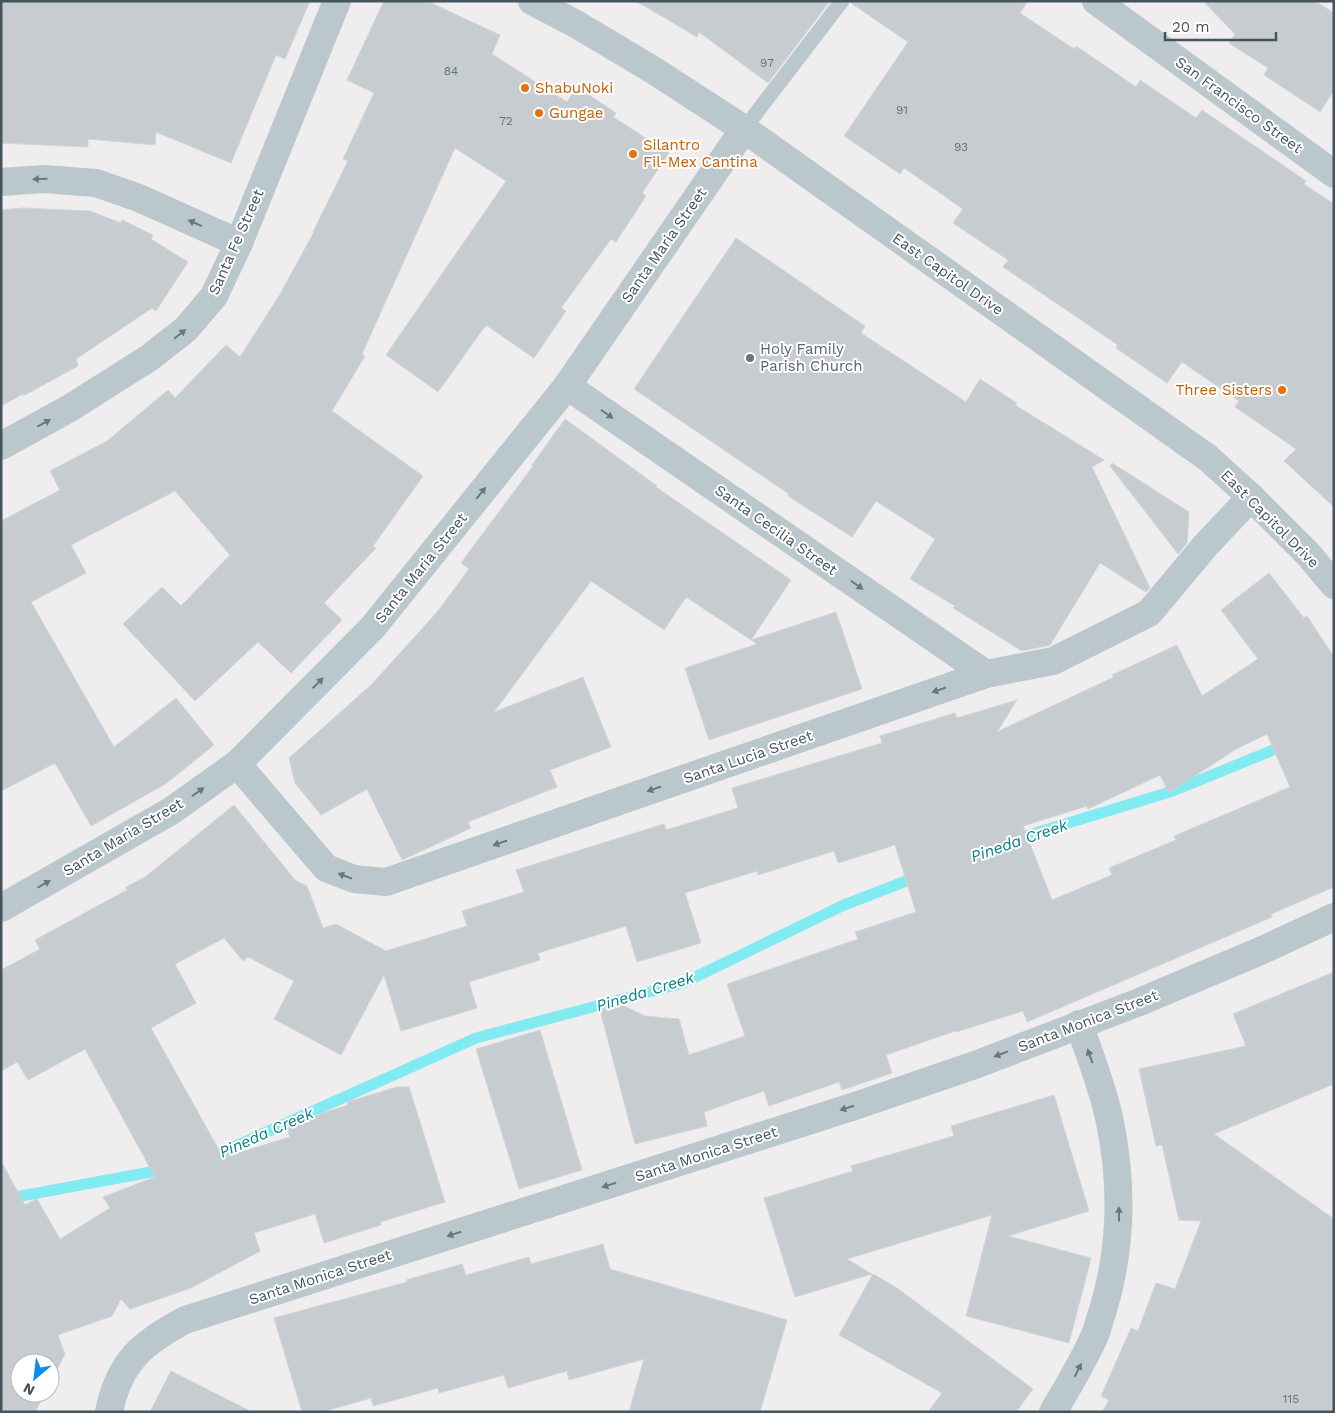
<svg xmlns="http://www.w3.org/2000/svg" width="1335" height="1413" viewBox="0 0 1335 1413" font-family="'Work Sans',sans-serif">
<style>
.lines{fill:none;stroke-linecap:round;stroke-linejoin:round}
.stream{stroke:#82ebf2;stroke-width:11}
.building{fill:#c7ccd1;stroke:#d1d5da;fill-rule:evenodd}
.service{stroke:#bac8ce;stroke-width:15}
.minor{stroke:#bac8ce;stroke-width:28}
.tertiary{stroke:#bac8ce;stroke-width:28}
.oneway{fill:#67777e}
.food-dot{fill:#e8710a;stroke:#fff;stroke-width:2}
.worship-dot{fill:#6b7280;stroke:#fff;stroke-width:2}
.labels{text-anchor:middle;stroke-width:4;stroke-linejoin:round;paint-order:stroke}
.number-label{font-size:12px;fill:#657279}
.food-label{font-size:15px;fill:#c56008;stroke:#fff;text-anchor:start}
.street-label{font-size:15px;fill:#44545c;stroke:#fff}
.worship-label{font-size:15px;fill:#5b616d;stroke:#fff;text-anchor:start}
.water-label{font-size:16px;font-style:italic;fill:#06818a;stroke:#fff}
</style>
<rect width="100%" height="100%" fill="#f0edee"/>
<g class="lines">
<g class="stream">
<path d="M 1013,840 L 1173,791 L 1288,744"/>
<path d="M 213,1156 L 476,1038 L 683,983 L 844,905 L 919,876"/>
<path d="M 5,1199 L 167,1169"/>
</g>
</g>
<g class="building">
<path d="M 1,1 L 310,1 L 285,59 L 276,55 L 231,163 L 156,132 L 155,145 L 88,139 L 88,147 L 1,143 Z"/>
<path d="M 384,1 L 427,1 L 500,35 L 492,54 L 567,102 L 577,87 L 616,113 L 613,117 L 669,153 L 642,193 L 646,196 L 616,242 L 611,239 L 561,308 L 566,311 L 534,358 L 486,325 L 438,392 L 386,355 L 506,181 L 455,148 L 362,354 L 365,356 L 332,411 L 423,476 L 373,546 L 376,548 L 324,603 L 342,620 L 291,673 L 258,642 L 195,701 L 123,624 L 162,587 L 181,606 L 230,555 L 175,491 L 71,545 L 86,573 L 31,602 L 114,747 L 176,698 L 214,745 L 167,783 L 91,826 L 55,763 L 1,791 L 1,521 L 60,490 L 50,471 L 107,441 L 168,390 L 175,398 L 226,345 L 240,357 L 279,296 L 314,232 L 313,232 L 348,161 L 343,159 L 374,93 L 347,80 Z"/>
<path d="M 636,1 L 830,1 L 768,83 L 699,32 L 697,37 Z"/>
<path d="M 851,1 L 1028,1 L 1020,13 L 1074,49 L 1076,46 L 1136,87 L 1140,80 L 1196,118 L 1202,110 L 1306,181 L 1304,184 L 1334,204 L 1334,507 L 1284,461 L 1296,449 L 1235,407 L 1239,401 L 1182,362 L 1167,383 L 1116,348 L 1118,345 L 1003,267 L 1008,260 L 953,223 L 963,209 L 904,168 L 900,174 L 844,136 L 908,42 L 851,3 Z"/>
<path d="M 1203,1 L 1315,1 L 1334,13 L 1334,90 L 1320,112 L 1264,75 L 1268,68 L 1229,43 L 1235,34 Z"/>
<path d="M 23,208 L 90,211 L 121,223 L 122,220 L 153,235 L 151,239 L 188,262 L 156,311 L 152,308 L 76,359 L 78,366 L 23,396 L 23,394 L 1,406 L 1,210 Z"/>
<path d="M 736,238 L 865,326 L 861,333 L 966,402 L 980,379 L 1017,403 L 1015,405 L 1104,460 L 1092,467 L 1150,588 L 1146,592 L 1100,563 L 1050,645 L 1022,651 L 953,608 L 955,606 L 910,579 L 935,539 L 876,501 L 852,537 L 788,496 L 789,494 L 634,389 Z"/>
<path d="M 565,419 L 657,486 L 656,487 L 791,580 L 751,640 L 686,597 L 664,630 L 591,581 L 494,712 L 583,677 L 611,747 L 550,770 L 557,787 L 468,822 L 471,828 L 402,860 L 367,789 L 321,815 L 295,783 L 289,758 L 372,684 L 438,611 L 469,569 L 461,563 L 533,466 L 532,465 Z"/>
<path d="M 1112,463 L 1189,512 L 1187,543 L 1178,554 L 1110,466 Z"/>
<path d="M 1269,573 L 1304,618 L 1307,616 L 1334,657 L 1334,887 L 1271,914 L 1272,917 L 1027,1022 L 1023,1011 L 956,1032 L 955,1031 L 886,1055 L 892,1073 L 842,1090 L 839,1082 L 769,1106 L 764,1091 L 704,1112 L 707,1126 L 635,1144 L 600,1010 L 622,1005 L 645,1016 L 679,1019 L 689,1055 L 745,1036 L 727,984 L 858,939 L 855,932 L 916,912 L 895,845 L 838,863 L 834,851 L 758,875 L 757,871 L 685,893 L 701,943 L 637,962 L 626,926 L 538,953 L 540,960 L 469,982 L 477,1008 L 401,1031 L 384,975 L 341,1055 L 274,1019 L 294,981 L 248,957 L 243,961 L 224,938 L 175,964 L 196,1003 L 151,1028 L 219,1150 L 225,1148 L 228,1156 L 290,1137 L 286,1125 L 348,1105 L 347,1102 L 397,1087 L 409,1087 L 445,1202 L 380,1222 L 381,1225 L 324,1243 L 315,1214 L 254,1233 L 260,1251 L 191,1288 L 130,1309 L 121,1299 L 112,1316 L 58,1335 L 65,1354 L 50,1383 L 50,1363 L 20,1363 L 20,1393 L 45,1393 L 35,1412 L 1,1412 L 1,1161 L 25,1205 L 37,1199 L 60,1239 L 110,1208 L 103,1197 L 155,1177 L 85,1049 L 28,1080 L 17,1062 L 1,1071 L 1,970 L 40,949 L 35,940 L 127,890 L 126,887 L 145,877 L 234,805 L 295,880 L 307,886 L 323,928 L 336,924 L 386,951 L 467,926 L 462,911 L 524,892 L 516,870 L 664,824 L 666,830 L 738,808 L 732,788 L 882,743 L 880,736 L 955,713 L 957,718 L 1017,700 L 997,732 L 1114,677 L 1112,675 L 1177,645 L 1202,696 L 1258,659 L 1221,610 ZM 1267,734 L 1290,787 L 1174,836 L 1176,840 L 1109,868 L 1112,875 L 1052,900 L 1023,826 L 1087,806 L 1088,809 L 1160,775 L 1169,793 L 1236,749 Z"/>
<path d="M 836,612 L 862,689 L 709,740 L 685,668 L 757,644 L 751,640 Z"/>
<path d="M 1334,972 L 1334,1084 L 1214,1134 L 1334,1219 L 1334,1412 L 1102,1412 L 1109,1400 L 1101,1396 L 1131,1328 L 1138,1331 L 1156,1283 L 1175,1289 L 1201,1221 L 1179,1220 L 1162,1145 L 1156,1146 L 1139,1069 L 1246,1046 L 1233,1014 Z"/>
<path d="M 540,1030 L 582,1170 L 519,1189 L 476,1049 Z"/>
<path d="M 1054,1095 L 1089,1211 L 1008,1236 L 1091,1258 L 1069,1343 L 966,1316 L 992,1215 L 847,1259 L 872,1274 L 795,1297 L 764,1198 L 853,1171 L 851,1166 L 954,1136 L 951,1126 Z"/>
<path d="M 603,1244 L 610,1269 L 787,1320 L 760,1412 L 629,1412 L 644,1359 L 569,1380 L 567,1371 L 508,1388 L 504,1375 L 439,1393 L 438,1388 L 373,1406 L 371,1398 L 322,1412 L 302,1412 L 274,1318 L 407,1282 L 406,1280 L 462,1264 L 466,1275 L 529,1257 L 531,1264 Z"/>
<path d="M 873,1274 L 897,1288 L 1033,1389 L 1016,1412 L 928,1412 L 942,1393 L 839,1335 Z"/>
<path d="M 171,1371 L 252,1412 L 150,1412 Z"/>
</g>
<g class="lines">
<path class="service" d="M 744,129 L 842,1"/>
<g class="minor">
<path d="M 1096,1 L 1334,174"/>
<path d="M 1,182 L 44,179 L 96,183 L 139,198 L 239,243"/>
<path d="M 567,386 L 986,674"/>
<path d="M 1,446 L 70,408 L 149,358 L 186,329 L 214,296 L 239,243 L 337,1"/>
<path d="M 237,764 L 326,868 L 354,879 L 386,882 L 986,674 L 1053,661 L 1149,613 L 1205,546 L 1251,497"/>
<path d="M 1,908 L 171,811 L 237,764 L 373,627 L 567,386 L 744,129"/>
<path d="M 109,1412 C 119,1362 142,1343 185,1320 L 855,1106 L 975,1065 L 1137,1003 L 1258,952 L 1334,917"/>
<path d="M 1053,1412 C 1068,1387 1083,1362 1095,1335 C 1098,1327 1100,1318 1103,1310 C 1122,1247 1123,1186 1110,1122 C 1103,1088 1090,1056 1079,1024"/>
</g>
<path class="tertiary" d="M 532,1 L 576,24 L 653,70 L 744,129 L 1208,458 L 1251,497 L 1308,554 L 1334,585"/>
</g>
<defs><path id="oneway-solid" d="M-6-.8H1V-3.2L6.5 0L1 3.2V.8H-6Z" transform="scale(1.25)"/></defs>
<g class="oneway">
<use href="#oneway-solid" transform="translate(40 179) rotate(178)"/>
<use href="#oneway-solid" transform="translate(195 223) rotate(-156)"/>
<use href="#oneway-solid" transform="translate(180 334) rotate(-39)"/>
<use href="#oneway-solid" transform="translate(607 414) rotate(35)"/>
<use href="#oneway-solid" transform="translate(44 423) rotate(-29)"/>
<use href="#oneway-solid" transform="translate(481 493) rotate(-51)"/>
<use href="#oneway-solid" transform="translate(857 585) rotate(35)"/>
<use href="#oneway-solid" transform="translate(318 683) rotate(-45)"/>
<use href="#oneway-solid" transform="translate(939 690) rotate(161)"/>
<use href="#oneway-solid" transform="translate(654 789) rotate(161)"/>
<use href="#oneway-solid" transform="translate(198 792) rotate(-35)"/>
<use href="#oneway-solid" transform="translate(500 843) rotate(161)"/>
<use href="#oneway-solid" transform="translate(345 876) rotate(-159)"/>
<use href="#oneway-solid" transform="translate(44 884) rotate(-30)"/>
<use href="#oneway-solid" transform="translate(1001 1054) rotate(159)"/>
<use href="#oneway-solid" transform="translate(1090 1056) rotate(-110)"/>
<use href="#oneway-solid" transform="translate(847 1108) rotate(162)"/>
<use href="#oneway-solid" transform="translate(609 1185) rotate(162)"/>
<use href="#oneway-solid" transform="translate(1119 1214) rotate(-91)"/>
<use href="#oneway-solid" transform="translate(454 1234) rotate(162)"/>
<use href="#oneway-solid" transform="translate(1078 1370) rotate(-64)"/>
</g>
<g class="food-dot">
<circle cx="525" cy="88" r="5"/>
<circle cx="539" cy="113" r="5"/>
<circle cx="633" cy="154" r="5"/>
<circle cx="1282" cy="390" r="5"/>
</g>
<circle class="worship-dot" cx="750" cy="358" r="5"/>
<g class="labels">
<g class="number-label">
<text x="767" y="67">97</text>
<text x="451" y="75">84</text>
<text x="902" y="114">91</text>
<text x="506" y="125">72</text>
<text x="961" y="151">93</text>
<text x="1291" y="1403">115</text>
</g>
<g class="food-label">
<text x="535" y="93">ShabuNoki</text>
<text x="549" y="118">Gungae</text>
<text x="643" y="150">Silantro<tspan x="643" dy="17">Fil-Mex Cantina</tspan></text>
<text x="1272" y="395" text-anchor="end">Three Sisters</text>
</g>
<g class="street-label">
<text transform="translate(1239 105) rotate(36)" y="5">San Francisco Street</text>
<text transform="translate(236 242) rotate(-66)" y="5">Santa Fe Street</text>
<text transform="translate(664 245) rotate(-55)" y="5">Santa Maria Street</text>
<text transform="translate(948 274) rotate(35)" y="5">East Capitol Drive</text>
<text transform="translate(1270 519) rotate(45)" y="5">East Capitol Drive</text>
<text transform="translate(776 530) rotate(35)" y="5">Santa Cecilia Street</text>
<text transform="translate(421 568) rotate(-51)" y="5">Santa Maria Street</text>
<text transform="translate(748 757) rotate(-19)" y="5">Santa Lucia Street</text>
<text transform="translate(123 837) rotate(-31)" y="5">Santa Maria Street</text>
<text transform="translate(1088 1021) rotate(-21)" y="5">Santa Monica Street</text>
<text transform="translate(706 1154) rotate(-18)" y="5">Santa Monica Street</text>
<text transform="translate(320 1277) rotate(-18)" y="5">Santa Monica Street</text>
</g>
<g class="worship-label">
<text x="760" y="354">Holy Family<tspan x="760" dy="17">Parish Church</tspan></text>
</g>
<g class="water-label">
<text transform="translate(1019 840) rotate(-19)" y="6">Pineda Creek</text>
<text transform="translate(645 991) rotate(-17)" y="6">Pineda Creek</text>
<text transform="translate(266 1132) rotate(-24)" y="6">Pineda Creek</text>
</g>
</g>
<rect width="1335" height="1413" fill="none" stroke="#44545c" stroke-width="5"/>
<g transform="translate(35 1378) rotate(208)"><circle r="24" fill="#ffffff" stroke="#b4bbbe"/>
<path d="M0-4L9 19L0 12L-9 19Z" fill="#0c8eec"/>
<text y="-8" font-size="14" font-weight="bold" text-anchor="middle" fill="#44545c">N</text>
</g>
<path d="M1165 32v8h111v-8" fill="none" stroke="#44545c" stroke-width="2.5"/>
<text x="1172" y="32" font-size="15" fill="#44545c" stroke="#ffffff" stroke-width="4" paint-order="stroke">20 m</text>
</svg>
